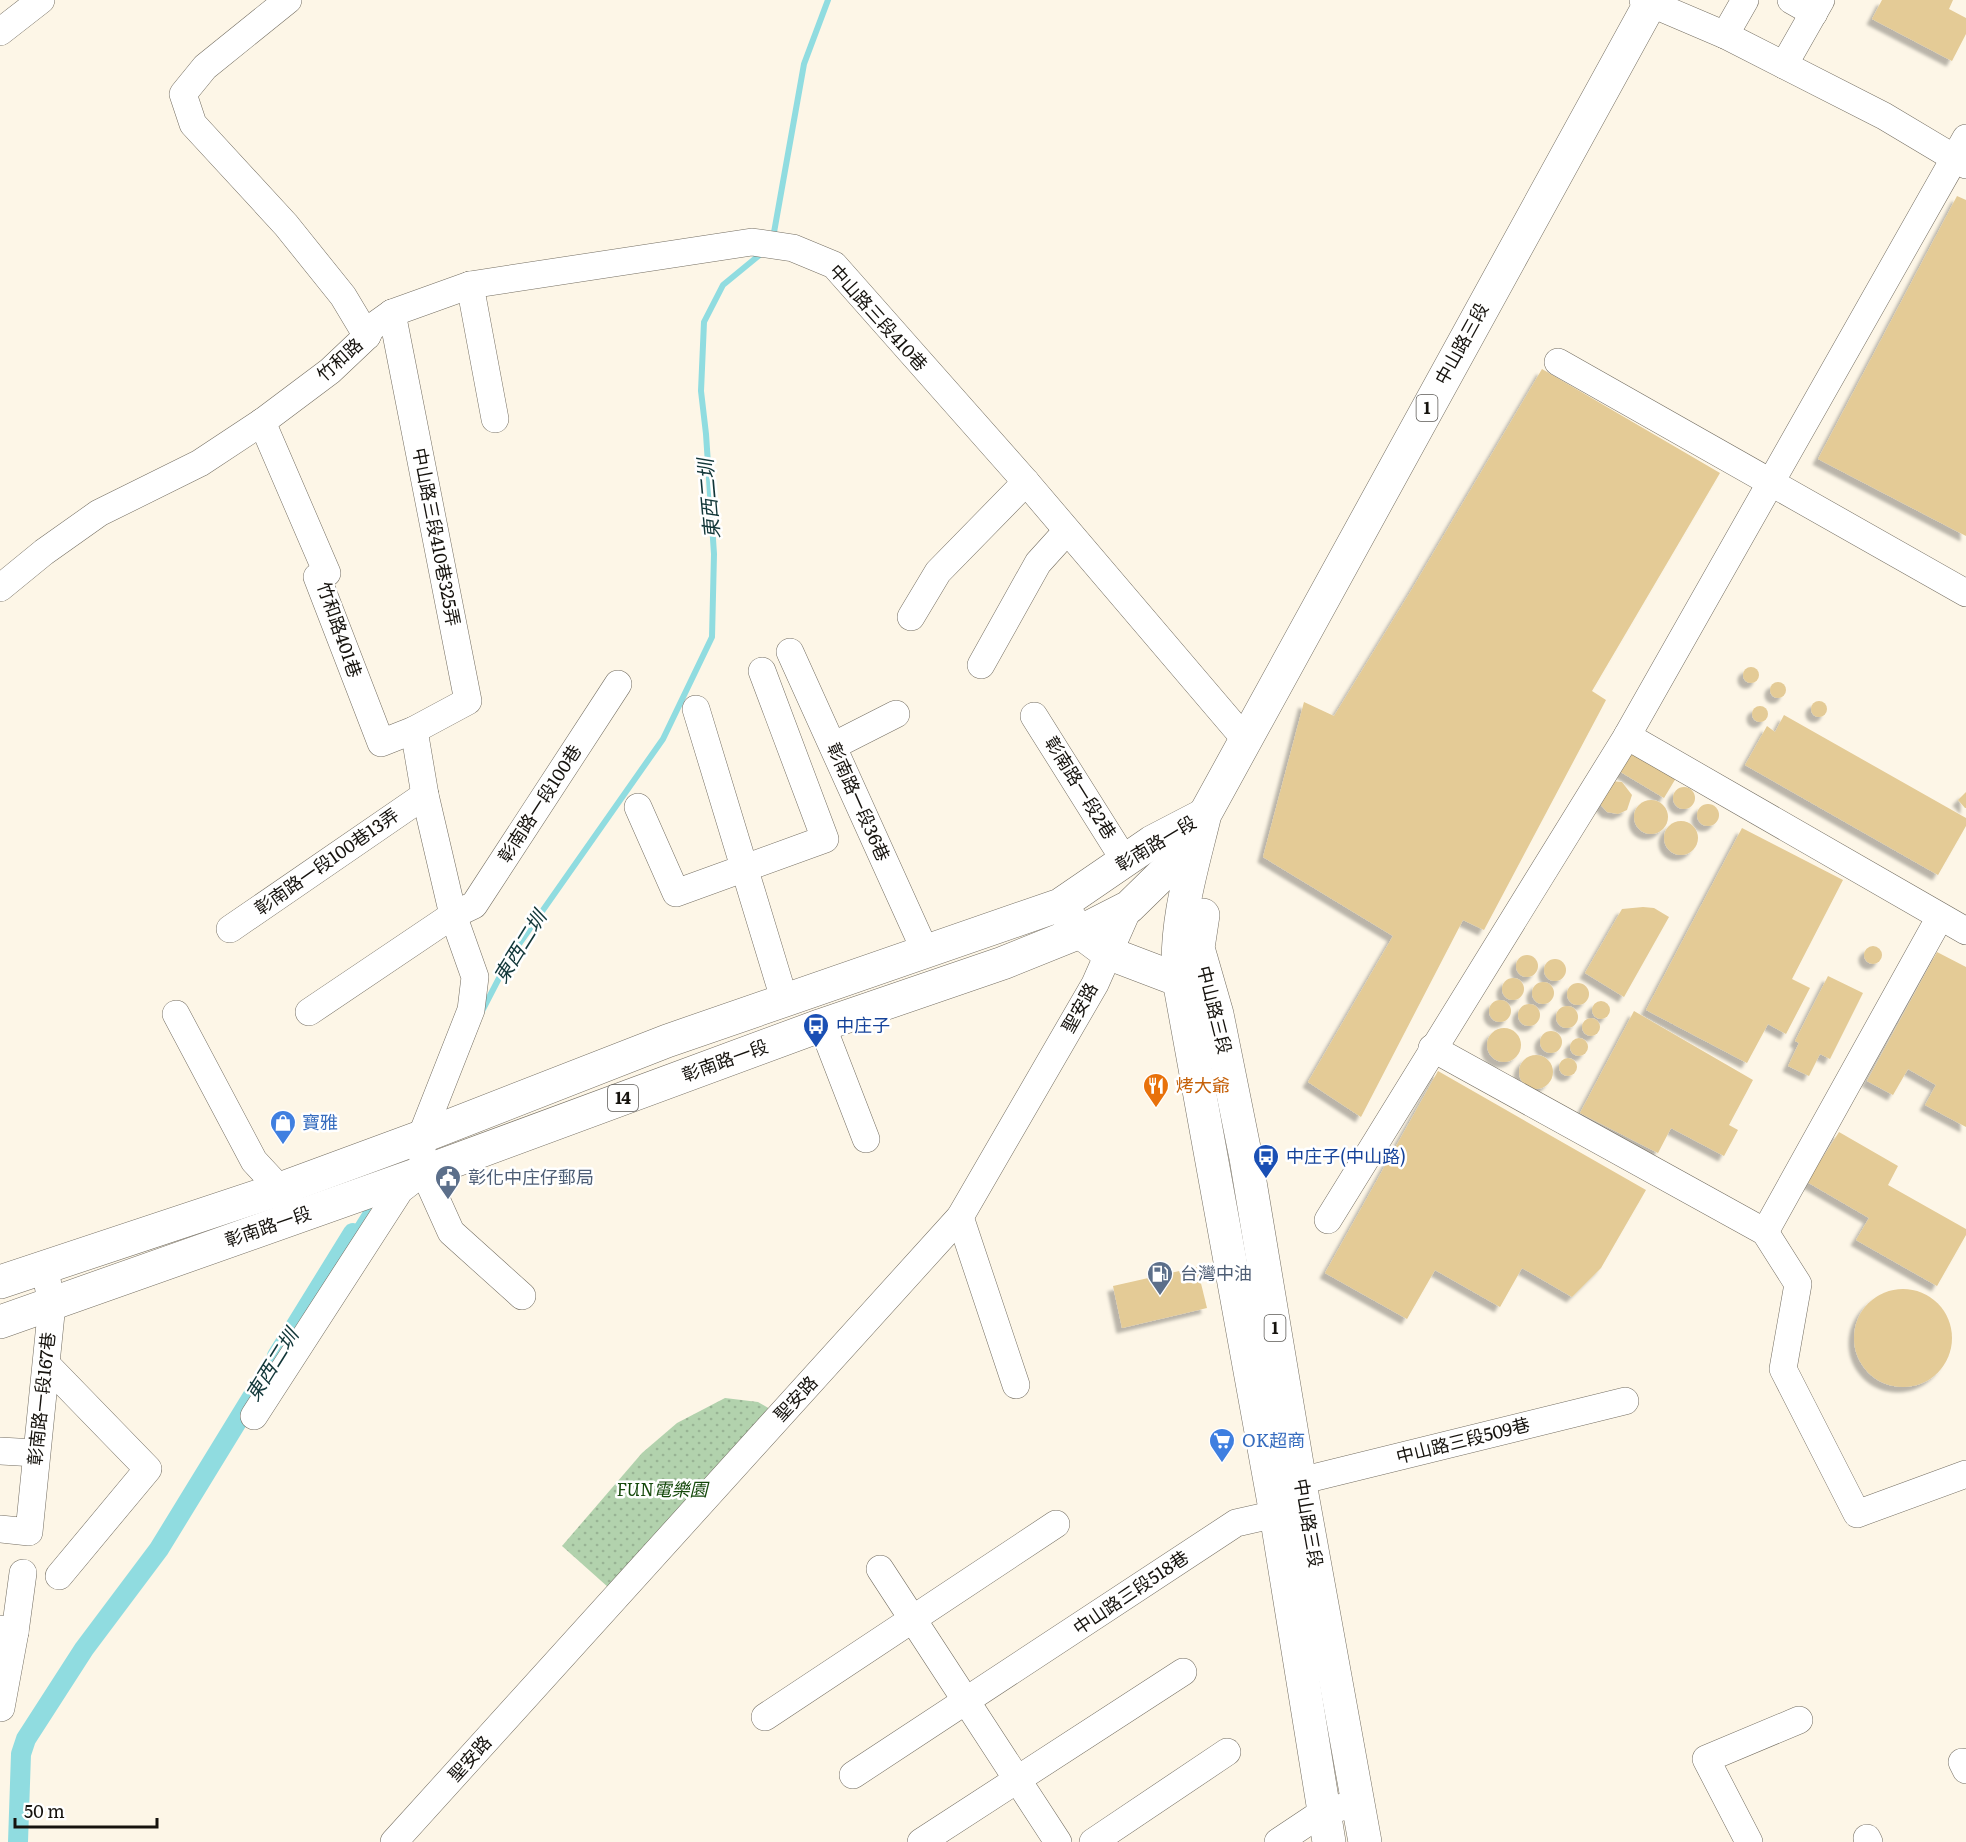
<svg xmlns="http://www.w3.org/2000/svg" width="1966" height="1842" viewBox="0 0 1966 1842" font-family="Literata,'Noto Sans TC',serif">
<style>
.park{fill:url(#park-dots)}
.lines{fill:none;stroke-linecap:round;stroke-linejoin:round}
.stream{stroke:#90dce0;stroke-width:6}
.canal{stroke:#90dce0;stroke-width:20}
.building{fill:#e4cb96;filter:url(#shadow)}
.minor-casing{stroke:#746e62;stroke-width:28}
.major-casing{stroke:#746e62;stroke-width:34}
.minor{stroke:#fff;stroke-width:27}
.major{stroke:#fff;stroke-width:33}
.labels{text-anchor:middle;stroke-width:5;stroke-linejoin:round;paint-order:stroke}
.shield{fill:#fff;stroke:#5c5a56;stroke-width:1.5}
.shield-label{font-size:16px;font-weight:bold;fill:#16130e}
.street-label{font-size:18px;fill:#16130e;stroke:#fff}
.transit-label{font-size:18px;fill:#164399;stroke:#fff;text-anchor:start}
.food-label{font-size:18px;fill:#c56008;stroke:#fff;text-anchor:start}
.shop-label{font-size:18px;fill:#366cbe;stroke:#fff;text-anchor:start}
.service-label{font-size:18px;fill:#4e5e75;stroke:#fff;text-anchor:start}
.park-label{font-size:18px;font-style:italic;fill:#14480a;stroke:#fff}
.water-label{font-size:20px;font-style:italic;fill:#113638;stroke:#fff}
</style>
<defs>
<pattern id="park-dots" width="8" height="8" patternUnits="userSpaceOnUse" patternTransform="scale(1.5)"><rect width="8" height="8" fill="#b2d2ad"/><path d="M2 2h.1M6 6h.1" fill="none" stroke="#98b394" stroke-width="1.8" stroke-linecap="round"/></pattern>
<filter id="shadow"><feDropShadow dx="-5.5" dy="5.5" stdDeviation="1.5" flood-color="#0004"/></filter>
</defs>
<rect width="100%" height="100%" fill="#fdf6e7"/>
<path class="park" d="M 725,1398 L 758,1402 L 780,1415 L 618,1596 L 562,1546 L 642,1453 L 677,1423 Z"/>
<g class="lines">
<g class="stream">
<path d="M 773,238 L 804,64 L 828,0"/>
<path d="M 482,1011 L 510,957 L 663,739 L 712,637 L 714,554 L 706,434 L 701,391 L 704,322 L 723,285 L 762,253"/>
<path d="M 353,1233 L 371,1204"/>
</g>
<g class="canal">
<path d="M 277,1356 L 353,1233"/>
<path d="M 18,1842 L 21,1754 L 26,1739 L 84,1649 L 159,1549 L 254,1394"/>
</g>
</g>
<g class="building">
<path d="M 1882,0 L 1953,0 L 1949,9 L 1966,18 L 1966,34 L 1952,61 L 1872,19 Z"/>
<path d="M 1957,196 L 1966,200 L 1966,536 L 1818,459 Z"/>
<path d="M 1542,369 L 1720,473 L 1592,691 L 1606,700 L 1484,930 L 1463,920 L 1361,1117 L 1308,1082 L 1393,936 L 1263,857 L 1304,702 L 1334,716 L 1412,589 Z"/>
<circle cx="1751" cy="675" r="8"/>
<circle cx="1778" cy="690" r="8"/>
<circle cx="1819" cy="709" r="8"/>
<circle cx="1760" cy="714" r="8"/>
<path d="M 1784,715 L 1966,818 L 1966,826 L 1938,875 L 1745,765 L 1767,726 L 1775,732 Z"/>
<path d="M 1631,752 L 1676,778 L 1664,798 L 1619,771 Z"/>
<path d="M 1611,781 L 1622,782 L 1632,795 L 1627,810 L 1618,814 L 1607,812 L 1600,804 Z"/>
<circle cx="1684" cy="798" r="11"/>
<path d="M 1966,792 L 1966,808 L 1965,808 L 1958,800 Z"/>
<circle cx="1651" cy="817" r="17"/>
<circle cx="1708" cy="815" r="11"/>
<circle cx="1681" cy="838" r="17"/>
<path d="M 1742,828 L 1843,880 L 1792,979 L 1810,988 L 1786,1034 L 1768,1024 L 1747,1063 L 1646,1010 Z"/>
<path d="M 1643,907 L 1654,908 L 1669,917 L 1624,997 L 1585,973 L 1622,909 Z"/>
<circle cx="1873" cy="955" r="9"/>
<path d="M 1937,952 L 1966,967 L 1966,1127 L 1925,1105 L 1936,1085 L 1908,1069 L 1893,1095 L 1867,1081 Z"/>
<circle cx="1527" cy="966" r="11"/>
<circle cx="1555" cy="970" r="11"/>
<path d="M 1828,976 L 1863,993 L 1830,1059 L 1820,1054 L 1809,1076 L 1788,1066 L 1799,1043 L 1795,1041 Z"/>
<circle cx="1513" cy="989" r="11"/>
<circle cx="1543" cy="993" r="11"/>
<circle cx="1578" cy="994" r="11"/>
<circle cx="1500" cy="1011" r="11"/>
<circle cx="1601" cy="1010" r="9"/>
<circle cx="1529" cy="1015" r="11"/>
<circle cx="1567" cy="1017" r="11"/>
<path d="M 1634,1011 L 1753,1080 L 1729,1125 L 1738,1130 L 1724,1156 L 1671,1128 L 1658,1153 L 1580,1113 Z"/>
<circle cx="1591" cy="1027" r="9"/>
<circle cx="1504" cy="1045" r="17"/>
<circle cx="1551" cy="1042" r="11"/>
<circle cx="1579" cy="1047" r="9"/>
<circle cx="1536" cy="1072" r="17"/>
<circle cx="1568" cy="1067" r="9"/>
<path d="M 1438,1071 L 1646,1190 L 1601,1268 L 1572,1297 L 1522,1268 L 1500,1307 L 1435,1270 L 1407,1319 L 1325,1273 Z"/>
<path d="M 1839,1132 L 1898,1166 L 1888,1185 L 1966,1229 L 1966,1235 L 1937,1286 L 1856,1240 L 1869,1218 L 1807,1182 Z"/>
<path d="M 1197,1267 L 1207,1308 L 1122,1328 L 1113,1286 Z"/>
<circle cx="1903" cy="1338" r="49"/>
</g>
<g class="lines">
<defs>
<g id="minor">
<path d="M 288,0 L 205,67 L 183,94 L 193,124 L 286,225 L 343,296 L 367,336"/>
<path d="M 1643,0 L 1725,35 L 1884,116 L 1966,165"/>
<path d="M 1791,0 L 1814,13"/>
<path d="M 0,32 L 41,0"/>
<path d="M 1725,35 L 1745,0"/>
<path d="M 1784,65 L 1821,0"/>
<path d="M 470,285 L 495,419"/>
<path d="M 1558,362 L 1966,593"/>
<path d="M 262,422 L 327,573 L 317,577 L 381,743 L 414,730 L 468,701 L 392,313"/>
<path d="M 0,588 L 44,552 L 99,513 L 200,463 L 262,422 L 330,371 L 367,336 L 371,328 L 392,313 L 470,285 L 752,242 L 793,248 L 834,265 L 1026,482 L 1245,739"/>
<path d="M 911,617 L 938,572 L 1026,482"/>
<path d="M 790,652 L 926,953"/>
<path d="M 981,665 L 1038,563 L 1066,532"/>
<path d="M 696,709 L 785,1002"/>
<path d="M 1034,716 L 1125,861"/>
<path d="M 414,730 L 425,795 L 453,915 L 475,977 L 471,1010 L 421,1137 L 424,1172 L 451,1232 L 522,1296"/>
<path d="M 1627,736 L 1966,931"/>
<path d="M 833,746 L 896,714"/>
<path d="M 638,807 L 676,893 L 825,839 L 762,671"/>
<path d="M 230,929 L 425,795"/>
<path d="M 309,1012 L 453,915 L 474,905 L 618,684"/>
<path d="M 176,1014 L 254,1161 L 280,1189 L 290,1205"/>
<path d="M 822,1025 L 866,1139"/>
<path d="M 1432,1048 L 1765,1232 L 1940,917"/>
<path d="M 960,1217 L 1016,1385"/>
<path d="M 1328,1220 L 1627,736 L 1966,138"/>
<path d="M 1765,1232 L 1798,1284 L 1783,1369 L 1857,1514 L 1966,1474"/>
<path d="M 47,1365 L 148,1469 L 59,1576"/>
<path d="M 254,1416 L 400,1190 L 418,1176"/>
<path d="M 0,1451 L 36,1453"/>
<path d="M 1300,1481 L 1625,1401"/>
<path d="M 0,1529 L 29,1532 L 52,1304 L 44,1266"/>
<path d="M 880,1569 L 1058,1842"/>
<path d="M 0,1629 L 15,1632 L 23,1573"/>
<path d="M 1,1708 L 15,1632"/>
<path d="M 765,1717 L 1056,1524"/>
<path d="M 1962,1762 L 1966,1770"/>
<path d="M 853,1775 L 1236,1523 L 1276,1514 L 1294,1504"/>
<path d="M 1867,1838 L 1869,1842"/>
<path d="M 394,1842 L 960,1217 L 1095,984 L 1129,907"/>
<path d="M 921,1842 L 1183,1672"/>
<path d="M 1093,1842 L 1227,1752"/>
<path d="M 1278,1842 L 1323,1812 L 1358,1803"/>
<path d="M 1749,1842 L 1706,1759 L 1799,1720"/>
</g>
<g id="major">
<path d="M 1203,915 L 1198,948 L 1217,1014 L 1246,1158 L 1303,1500 L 1365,1842"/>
<path d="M 1068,916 L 1080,932 L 1108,953 L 1179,980 L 1197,976"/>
<path d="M 0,1282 L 280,1189 L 421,1137 L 667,1041 L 1060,905 L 1152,842 L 1204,815"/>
<path d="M 0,1322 L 424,1172 L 822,1025 L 1003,963 L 1080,932 L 1129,907 L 1175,862 L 1193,833"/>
<path d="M 1329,1842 L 1276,1514 L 1179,980 C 1174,924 1192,868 1205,814 L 1652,0"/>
</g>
</defs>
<use href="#minor" class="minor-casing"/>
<use href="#major" class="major-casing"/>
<use href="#minor" class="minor"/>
<use href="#major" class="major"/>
</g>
<defs>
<symbol id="bus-pin" viewBox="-11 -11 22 30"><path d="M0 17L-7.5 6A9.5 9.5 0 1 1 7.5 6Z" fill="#1a4fb4" stroke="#fff"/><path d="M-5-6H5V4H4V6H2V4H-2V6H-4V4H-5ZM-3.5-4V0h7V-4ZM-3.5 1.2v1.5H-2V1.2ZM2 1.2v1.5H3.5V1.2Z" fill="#fff"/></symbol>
<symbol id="restaurant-pin" viewBox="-11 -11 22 30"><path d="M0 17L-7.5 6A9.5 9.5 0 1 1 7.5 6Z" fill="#e8710a" stroke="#fff"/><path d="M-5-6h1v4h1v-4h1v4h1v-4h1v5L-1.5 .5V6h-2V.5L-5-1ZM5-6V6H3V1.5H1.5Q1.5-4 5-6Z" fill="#fff"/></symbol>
<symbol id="shop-pin" viewBox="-11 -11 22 30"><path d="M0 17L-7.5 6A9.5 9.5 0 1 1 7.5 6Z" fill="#3f7fe0" stroke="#fff"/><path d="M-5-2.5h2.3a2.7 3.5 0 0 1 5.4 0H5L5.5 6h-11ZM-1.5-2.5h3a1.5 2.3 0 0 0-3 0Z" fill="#fff"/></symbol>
<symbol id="civic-pin" viewBox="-11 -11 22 30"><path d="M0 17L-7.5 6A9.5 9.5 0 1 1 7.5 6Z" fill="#5c6f8a" stroke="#fff"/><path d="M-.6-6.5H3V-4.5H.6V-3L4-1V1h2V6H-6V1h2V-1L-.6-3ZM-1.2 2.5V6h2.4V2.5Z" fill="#fff"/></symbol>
<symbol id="fuel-pin" viewBox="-11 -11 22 30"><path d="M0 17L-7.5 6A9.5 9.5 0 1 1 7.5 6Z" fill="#5c6f8a" stroke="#fff"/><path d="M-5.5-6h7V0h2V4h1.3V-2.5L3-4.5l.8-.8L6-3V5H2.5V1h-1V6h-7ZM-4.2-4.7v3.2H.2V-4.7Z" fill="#fff"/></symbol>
<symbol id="supermarket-pin" viewBox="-11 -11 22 30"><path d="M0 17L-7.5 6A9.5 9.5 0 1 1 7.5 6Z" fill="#3f7fe0" stroke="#fff"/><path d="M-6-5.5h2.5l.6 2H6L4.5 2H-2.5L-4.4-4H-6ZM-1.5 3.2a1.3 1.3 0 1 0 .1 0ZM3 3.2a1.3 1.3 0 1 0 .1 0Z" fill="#fff"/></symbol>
</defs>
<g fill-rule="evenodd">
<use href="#bus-pin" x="801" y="1011" width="30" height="40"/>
<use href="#restaurant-pin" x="1141" y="1071" width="30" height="40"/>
<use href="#shop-pin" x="268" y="1108" width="30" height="40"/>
<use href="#bus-pin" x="1251" y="1142" width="30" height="40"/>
<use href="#civic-pin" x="433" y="1163" width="30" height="40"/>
<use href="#fuel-pin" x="1145" y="1259" width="30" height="40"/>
<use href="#supermarket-pin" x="1207" y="1426" width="30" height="40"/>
</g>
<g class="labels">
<g class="shield">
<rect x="1416.5" y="395" width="21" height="26" rx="4.5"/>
<rect x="608" y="1085" width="30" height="26" rx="4.5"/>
<rect x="1264.5" y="1315" width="21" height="26" rx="4.5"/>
</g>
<g class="shield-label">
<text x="1427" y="414">1</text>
<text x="623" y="1104">14</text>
<text x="1275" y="1334">1</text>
</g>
<g class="street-label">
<text transform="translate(878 318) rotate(48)" y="6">中山路三段410巷</text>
<text transform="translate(1462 344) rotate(-61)" y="6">中山路三段</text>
<text transform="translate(340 360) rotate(-42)" y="6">竹和路</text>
<text transform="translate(436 537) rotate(79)" y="6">中山路三段410巷325弄</text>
<text transform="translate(339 630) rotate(71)" y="6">竹和路401巷</text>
<text transform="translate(1080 788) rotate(58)" y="6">彰南路一段2巷</text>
<text transform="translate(858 802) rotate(66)" y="6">彰南路一段36巷</text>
<text transform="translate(540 804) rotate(-57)" y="6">彰南路一段100巷</text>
<text transform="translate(1156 844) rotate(-31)" y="6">彰南路一段</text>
<text transform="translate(327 862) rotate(-35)" y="6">彰南路一段100巷13弄</text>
<text transform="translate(1080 1008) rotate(-61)" y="6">聖安路</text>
<text transform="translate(1214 1010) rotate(76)" y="6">中山路三段</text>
<text transform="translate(725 1061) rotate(-20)" y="6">彰南路一段</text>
<text transform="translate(268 1227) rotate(-19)" y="6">彰南路一段</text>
<text transform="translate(42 1399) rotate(-84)" y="6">彰南路一段167巷</text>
<text transform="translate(796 1399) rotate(-47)" y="6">聖安路</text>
<text transform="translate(1463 1441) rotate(-14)" y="6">中山路三段509巷</text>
<text transform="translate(1308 1523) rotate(80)" y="6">中山路三段</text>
<text transform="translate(1131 1593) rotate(-34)" y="6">中山路三段518巷</text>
<text transform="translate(470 1759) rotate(-48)" y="6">聖安路</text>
</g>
<g class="transit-label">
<text x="836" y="1032">中庄子</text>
<text x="1286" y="1163">中庄子(中山路)</text>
</g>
<g class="food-label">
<text x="1176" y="1092">烤大爺</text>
</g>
<g class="shop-label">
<text x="302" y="1129">寶雅</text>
<text x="1242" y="1447">OK超商</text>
</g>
<g class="service-label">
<text x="468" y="1184">彰化中庄仔郵局</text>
<text x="1180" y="1280">台灣中油</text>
</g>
<g class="park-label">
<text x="662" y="1496">FUN電樂園</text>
</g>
<g class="water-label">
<text transform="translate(709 499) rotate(-95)" y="7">東西二圳</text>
<text transform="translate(520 947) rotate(-58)" y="7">東西二圳</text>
<text transform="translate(272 1365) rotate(-58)" y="7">東西二圳</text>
</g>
</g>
<path d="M15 1818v9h142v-9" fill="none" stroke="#16130e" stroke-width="3"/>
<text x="24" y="1818" font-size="18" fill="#16130e" stroke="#ffffff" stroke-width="4.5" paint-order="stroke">50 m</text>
</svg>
